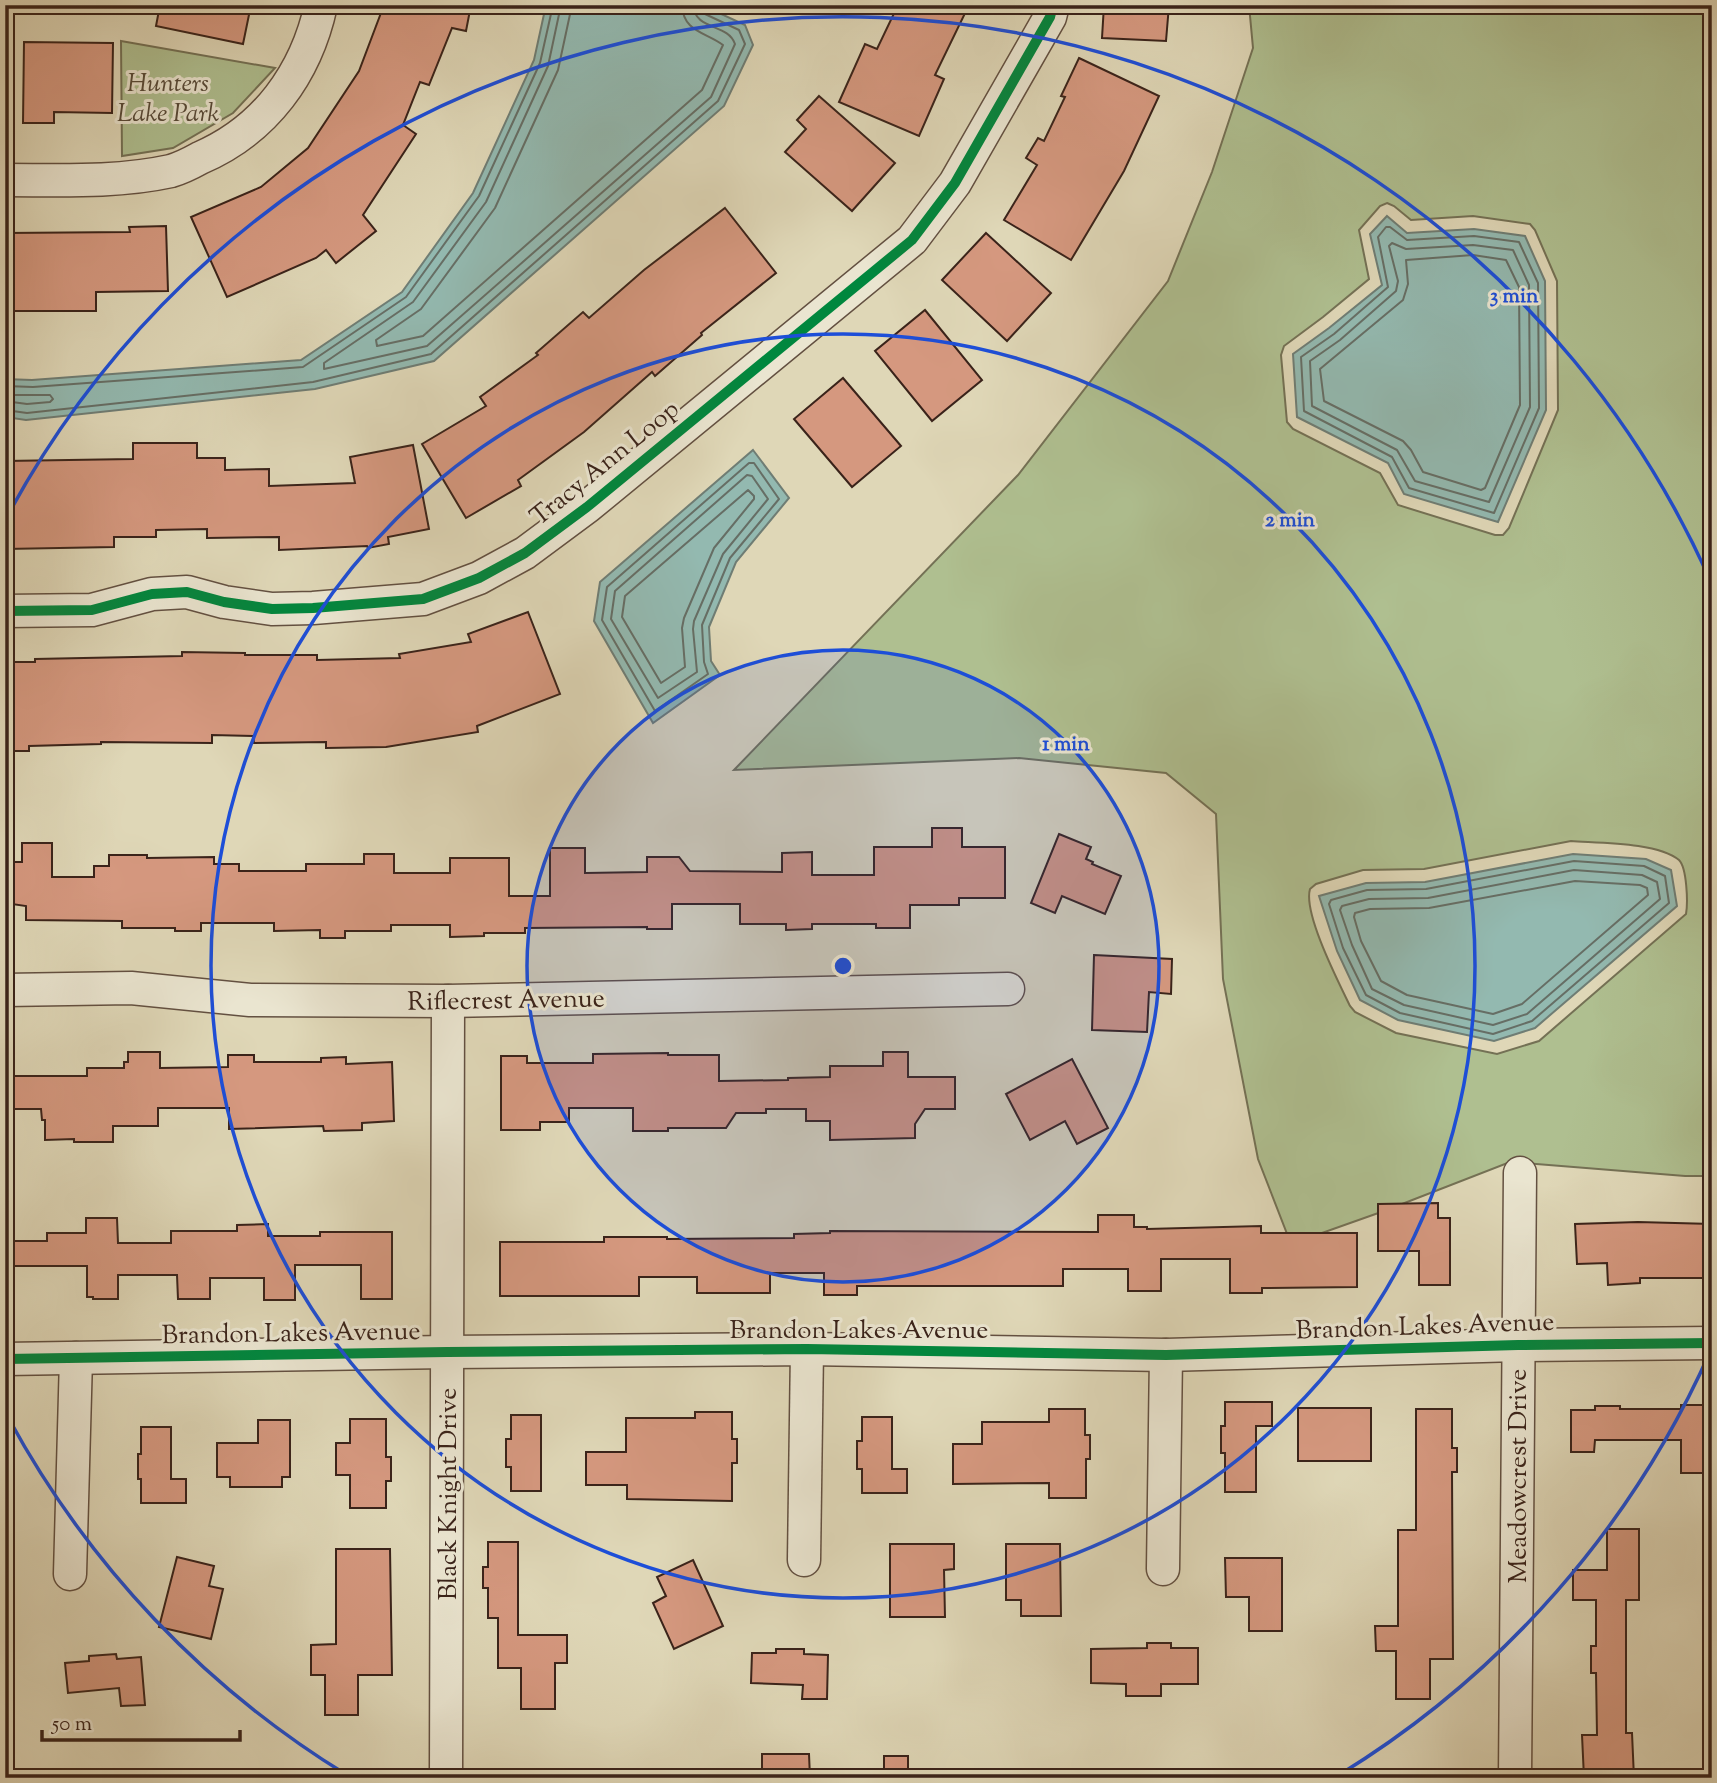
<svg xmlns="http://www.w3.org/2000/svg" width="1717" height="1783" viewBox="0 0 1717 1783" font-family="'Sorts Mill Goudy',serif">
<style>
.green{fill:#afbf90;stroke:#747155;stroke-width:2;fill-rule:evenodd}
.water{fill:#93b9b0;stroke:#6f7d74;stroke-width:2}
.lines{fill:none;stroke-linecap:round;stroke-linejoin:round}
.shore{stroke:#666e65;stroke-width:2}
.building{fill:#d5987f;stroke:#3a231a;stroke-width:2}
.street-casing{stroke:#635041;stroke-width:35}
.street{stroke:#eae5d0;stroke-width:32}
.cycleway-casing{stroke:#eae5d0;stroke-width:15}
.cycleway{stroke:#00873e;stroke-width:10}
.ring{fill:none;stroke:#1d4ed8;stroke-width:3.5}
.labels{text-anchor:middle;stroke-width:6;stroke-linejoin:round;paint-order:stroke}
.park-label{font-size:26px;font-style:italic;fill:#574a38;stroke:#eae5d0}
.street-label{font-size:26px;fill:#3a231a;stroke:#eae5d0}
.centre{fill:#1d4ed8;stroke:#eae5d0;stroke-width:3.5}
.ring-label{font-size:21px;text-anchor:middle;font-weight:bold;fill:#1d4ed8;stroke:#eae5d0;stroke-width:6;stroke-linejoin:round;paint-order:stroke}
</style>
<rect width="100%" height="100%" fill="#dfd7b7"/>
<filter id="stains"><feTurbulence type="fractalNoise" baseFrequency=".00286" numOctaves="4"/><feColorMatrix values="0 0 0 0 .2 0 0 0 0 .09 0 0 0 0 .02 0 0 0 .5 -.17"/></filter>
<radialGradient id="worn" r=".72"><stop offset=".6" stop-color="#630" stop-opacity="0"/><stop offset="1" stop-color="#630" stop-opacity=".3"/></radialGradient>
<g class="green">
<path d="M 1249,5 L 1712,5 L 1712,1176 L 1685,1176 L 1510,1162 L 1384,1211 L 1291,1244 L 1258,1159 L 1223,979 L 1216,814 L 1166,773 L 1019,758 L 734,770 L 1018,475 L 1168,281 L 1212,172 L 1253,48 ZM 1387,203 L 1394,206 L 1411,220 L 1473,216 L 1530,224 L 1535,230 L 1557,281 L 1558,410 L 1509,528 L 1503,535 L 1495,535 L 1398,505 L 1380,473 L 1293,429 L 1287,422 L 1281,355 L 1284,346 L 1323,317 L 1369,279 L 1359,230 L 1380,206 ZM 1571,841 C 1598,843 1658,842 1679,860 C 1687,868 1688,903 1686,914 L 1539,1041 L 1497,1054 L 1396,1033 L 1355,1012 L 1350,1006 C 1338,981 1303,913 1310,889 L 1316,884 L 1363,870 L 1424,869 Z"/>
<path d="M 121,41 L 275,68 L 233,113 L 173,148 L 122,156 Z"/>
</g>
<g class="water">
<path d="M 546,5 L 702,5 L 745,25 L 753,45 L 724,106 L 434,361 L 315,389 L 26,420 L 5,417 L 5,379 L 32,380 L 301,360 L 402,292 L 473,193 L 534,60 Z"/>
<path d="M 1387,216 L 1407,233 L 1474,229 L 1525,236 L 1545,281 L 1546,410 L 1498,522 L 1404,494 L 1388,463 L 1297,417 L 1293,354 L 1329,328 L 1382,285 L 1370,234 Z"/>
<path d="M 753,450 L 789,498 L 736,562 L 709,627 L 711,661 L 720,675 L 653,723 L 594,621 L 600,582 Z"/>
<path d="M 1573,854 L 1646,859 L 1671,870 L 1677,906 L 1535,1028 L 1494,1041 L 1398,1020 L 1360,1000 L 1337,951 L 1319,896 L 1366,883 L 1425,882 Z"/>
</g>
<g class="lines">
<g class="shore">
<path d="M 561,5 L 548,66 L 486,202 L 413,302 L 324,363 L 324,369 L 427,346 L 711,97 L 735,44 C 728,23 695,31 693,5"/>
<path d="M 572,5 L 558,70 L 495,208 L 421,309 L 376,340 L 377,346 L 423,336 L 702,90 L 723,45 C 706,32 683,32 682,5"/>
<path d="M 1386,227 L 1390,227 L 1407,240 L 1474,236 L 1519,242 L 1538,283 L 1539,408 L 1494,513 L 1409,488 L 1392,457 L 1304,411 L 1301,357 L 1334,334 L 1388,287 L 1378,237 Z"/>
<path d="M 1392,243 L 1406,249 L 1473,245 L 1513,250 L 1529,285 L 1530,407 L 1489,502 L 1415,481 L 1397,450 L 1312,406 L 1310,361 L 1340,340 L 1396,291 L 1398,281 L 1389,246 Z"/>
<path d="M 1473,255 L 1506,260 L 1519,287 L 1520,405 L 1485,488 L 1481,490 L 1423,472 L 1411,450 L 1403,441 L 1324,401 L 1320,369 L 1403,300 L 1408,284 L 1406,260 Z"/>
<path d="M 5,386 L 33,387 L 303,367 L 406,297 L 479,196 L 540,63 L 553,5"/>
<path d="M 14,395 L 50,395 L 53,399 L 50,402 L 27,404 L 12,402 L 10,398 Z"/>
<path d="M 5,410 L 27,413 L 313,382 L 431,354 L 718,101 L 745,44 L 739,30 L 705,14 L 702,5"/>
<path d="M 749,463 L 754,463 L 779,499 L 730,558 L 702,625 L 704,662 L 708,674 L 655,711 L 602,620 L 607,587 Z"/>
<path d="M 747,475 L 752,476 L 768,499 L 723,554 L 694,621 L 693,629 L 697,672 L 658,698 L 611,619 L 615,591 Z"/>
<path d="M 748,490 L 754,496 L 754,499 L 714,548 L 684,618 L 682,628 L 685,667 L 661,683 L 622,617 L 625,596 Z"/>
<path d="M 1574,861 L 1644,866 L 1665,876 L 1669,903 L 1532,1021 L 1493,1034 L 1400,1013 L 1366,995 L 1343,948 L 1329,904 L 1331,900 L 1367,890 L 1426,889 Z"/>
<path d="M 1574,870 L 1642,875 L 1657,882 L 1660,899 L 1527,1014 L 1493,1025 L 1404,1005 L 1372,989 L 1352,945 L 1340,910 L 1342,906 L 1369,899 L 1428,898 Z"/>
<path d="M 1575,881 L 1640,885 L 1647,888 L 1648,895 L 1522,1004 L 1493,1014 L 1407,995 L 1381,981 L 1361,941 L 1354,917 L 1355,913 L 1370,909 L 1429,908 Z"/>
</g>
</g>
<g class="building">
<path d="M 160,5 L 251,5 L 243,44 L 156,26 Z"/>
<path d="M 384,5 L 471,5 L 466,31 L 452,28 L 429,85 L 420,82 L 403,125 L 416,134 L 363,215 L 376,231 L 336,263 L 326,250 L 316,258 L 227,297 L 191,217 L 261,187 L 308,148 L 359,71 Z"/>
<path d="M 898,5 L 969,5 L 935,75 L 944,79 L 919,136 L 839,102 L 865,44 L 877,49 Z"/>
<path d="M 1104,5 L 1169,5 L 1166,41 L 1102,38 Z"/>
<path d="M 24,42 L 113,43 L 112,113 L 54,112 L 54,123 L 23,123 Z"/>
<path d="M 1079,58 L 1159,96 L 1124,171 L 1071,260 L 1004,220 L 1037,165 L 1026,158 L 1038,138 L 1044,141 L 1065,97 L 1061,96 Z"/>
<path d="M 819,96 L 895,163 L 852,211 L 785,152 L 806,129 L 797,120 Z"/>
<path d="M 725,208 L 776,273 L 701,333 L 702,335 L 655,376 L 652,372 L 584,432 L 518,480 L 521,486 L 466,518 L 422,444 L 486,406 L 480,397 L 538,355 L 536,353 L 583,312 L 589,318 L 644,270 Z"/>
<path d="M 166,226 L 168,291 L 96,292 L 96,311 L 5,311 L 5,233 L 130,232 L 129,227 Z"/>
<path d="M 986,233 L 1051,293 L 1007,341 L 942,280 Z"/>
<path d="M 925,310 L 982,380 L 932,421 L 875,351 Z"/>
<path d="M 843,378 L 901,446 L 852,487 L 794,419 Z"/>
<path d="M 133,443 L 197,443 L 197,458 L 225,458 L 225,470 L 269,469 L 269,486 L 355,483 L 350,457 L 413,445 L 429,529 L 388,537 L 389,544 L 368,548 L 367,546 L 279,550 L 279,537 L 207,538 L 207,529 L 156,530 L 156,537 L 114,537 L 114,547 L 5,549 L 5,461 L 133,459 Z"/>
<path d="M 528,612 L 560,694 L 477,726 L 478,732 L 386,747 L 326,748 L 326,742 L 254,743 L 253,736 L 212,735 L 212,743 L 101,742 L 101,744 L 29,746 L 29,751 L 5,751 L 5,662 L 35,662 L 35,659 L 182,656 L 182,652 L 245,653 L 245,655 L 317,655 L 317,660 L 400,658 L 399,654 L 471,642 L 468,634 Z"/>
<path d="M 932,828 L 962,828 L 962,847 L 1005,847 L 1005,898 L 959,898 L 959,905 L 910,905 L 910,928 L 876,928 L 876,924 L 812,924 L 812,929 L 786,930 L 786,924 L 740,924 L 740,904 L 672,904 L 672,929 L 647,929 L 647,927 L 525,928 L 525,933 L 484,933 L 484,936 L 450,937 L 450,925 L 391,925 L 391,931 L 345,931 L 345,938 L 320,938 L 320,930 L 274,931 L 274,923 L 201,923 L 201,931 L 175,931 L 175,928 L 122,928 L 122,921 L 26,920 L 26,906 L 5,903 L 5,862 L 22,862 L 22,843 L 52,843 L 52,877 L 94,877 L 94,866 L 109,866 L 109,855 L 147,855 L 147,858 L 214,857 L 214,864 L 239,864 L 239,871 L 306,871 L 306,864 L 364,864 L 364,854 L 394,854 L 394,873 L 450,873 L 450,858 L 509,858 L 509,896 L 550,896 L 550,848 L 585,848 L 585,873 L 647,872 L 647,857 L 679,857 L 690,871 L 782,872 L 782,853 L 812,852 L 812,875 L 874,875 L 874,847 L 932,847 Z"/>
<path d="M 1059,834 L 1091,847 L 1086,859 L 1093,862 L 1092,864 L 1121,876 L 1105,914 L 1062,896 L 1055,913 L 1031,903 Z"/>
<path d="M 1094,955 L 1172,959 L 1171,994 L 1149,992 L 1147,1032 L 1092,1030 Z"/>
<path d="M 128,1052 L 160,1052 L 160,1068 L 228,1067 L 228,1055 L 254,1055 L 254,1062 L 321,1062 L 321,1058 L 346,1057 L 346,1064 L 392,1062 L 394,1121 L 362,1123 L 362,1130 L 324,1131 L 323,1126 L 229,1129 L 229,1108 L 158,1108 L 158,1126 L 113,1126 L 113,1142 L 74,1142 L 74,1139 L 45,1140 L 45,1120 L 42,1120 L 41,1109 L 5,1109 L 5,1076 L 87,1076 L 87,1068 L 124,1068 L 124,1062 L 128,1062 Z"/>
<path d="M 883,1052 L 908,1052 L 908,1077 L 955,1077 L 955,1109 L 925,1109 L 915,1124 L 915,1138 L 830,1140 L 830,1121 L 806,1121 L 806,1109 L 766,1109 L 766,1113 L 736,1113 L 726,1128 L 668,1128 L 668,1131 L 633,1131 L 633,1108 L 569,1108 L 569,1122 L 540,1122 L 540,1130 L 501,1130 L 501,1056 L 527,1056 L 527,1063 L 593,1063 L 593,1054 L 668,1053 L 668,1055 L 719,1055 L 719,1081 L 788,1080 L 788,1078 L 830,1077 L 830,1066 L 883,1066 Z"/>
<path d="M 1072,1059 L 1108,1128 L 1077,1144 L 1065,1121 L 1030,1140 L 1006,1094 Z"/>
<path d="M 1438,1203 L 1438,1218 L 1450,1218 L 1450,1285 L 1419,1285 L 1419,1251 L 1378,1251 L 1378,1204 Z"/>
<path d="M 1098,1215 L 1134,1215 L 1134,1227 L 1147,1227 L 1147,1229 L 1261,1226 L 1261,1233 L 1357,1233 L 1357,1287 L 1262,1288 L 1262,1293 L 1230,1293 L 1230,1259 L 1161,1259 L 1161,1291 L 1128,1291 L 1128,1269 L 1063,1269 L 1063,1286 L 857,1286 L 857,1295 L 824,1295 L 824,1273 L 770,1273 L 770,1293 L 697,1293 L 697,1277 L 639,1277 L 639,1296 L 500,1296 L 500,1242 L 604,1242 L 604,1237 L 667,1237 L 667,1239 L 794,1238 L 794,1234 L 830,1233 L 830,1231 L 1098,1232 Z"/>
<path d="M 86,1218 L 117,1218 L 118,1243 L 171,1243 L 171,1231 L 237,1231 L 237,1225 L 268,1224 L 268,1236 L 320,1236 L 320,1232 L 392,1232 L 392,1299 L 361,1299 L 361,1265 L 295,1265 L 295,1300 L 264,1300 L 264,1278 L 210,1278 L 210,1299 L 178,1299 L 177,1275 L 118,1275 L 118,1299 L 93,1299 L 93,1297 L 87,1297 L 87,1266 L 5,1266 L 5,1241 L 47,1241 L 47,1233 L 86,1233 Z"/>
<path d="M 1638,1222 L 1712,1224 L 1712,1278 L 1640,1278 L 1640,1283 L 1608,1285 L 1607,1263 L 1577,1264 L 1575,1224 Z"/>
<path d="M 1225,1402 L 1272,1402 L 1272,1426 L 1256,1426 L 1256,1492 L 1225,1492 L 1225,1453 L 1221,1453 L 1221,1426 L 1225,1426 Z"/>
<path d="M 1681,1405 L 1712,1405 L 1712,1462 L 1706,1462 L 1706,1473 L 1681,1473 L 1681,1440 L 1595,1440 L 1594,1452 L 1571,1452 L 1571,1410 L 1595,1410 L 1595,1406 L 1620,1406 L 1620,1409 L 1681,1409 Z"/>
<rect x="1298" y="1408" width="73" height="53"/>
<path d="M 1049,1409 L 1085,1409 L 1085,1435 L 1090,1435 L 1090,1459 L 1086,1459 L 1086,1498 L 1049,1498 L 1049,1483 L 953,1484 L 953,1444 L 982,1444 L 982,1422 L 1049,1422 Z"/>
<path d="M 1416,1409 L 1452,1409 L 1452,1448 L 1457,1448 L 1457,1472 L 1452,1472 L 1453,1659 L 1430,1659 L 1430,1699 L 1396,1699 L 1396,1651 L 1376,1651 L 1375,1626 L 1398,1626 L 1398,1530 L 1416,1530 Z"/>
<path d="M 695,1412 L 732,1412 L 732,1439 L 737,1439 L 737,1463 L 732,1463 L 732,1501 L 627,1499 L 627,1485 L 586,1485 L 586,1452 L 626,1452 L 626,1418 L 695,1418 Z"/>
<path d="M 511,1415 L 541,1415 L 541,1491 L 511,1491 L 511,1467 L 506,1467 L 506,1439 L 511,1439 Z"/>
<path d="M 862,1417 L 892,1417 L 892,1469 L 907,1469 L 907,1493 L 862,1493 L 862,1469 L 857,1469 L 857,1441 L 862,1441 Z"/>
<path d="M 350,1419 L 386,1419 L 386,1457 L 391,1457 L 391,1481 L 386,1481 L 386,1508 L 350,1508 L 350,1475 L 336,1475 L 336,1443 L 350,1443 Z"/>
<path d="M 258,1420 L 290,1420 L 290,1477 L 282,1477 L 282,1487 L 230,1487 L 230,1477 L 217,1477 L 217,1443 L 258,1443 Z"/>
<path d="M 141,1427 L 171,1427 L 171,1479 L 186,1479 L 186,1503 L 141,1503 L 141,1479 L 138,1479 L 138,1454 L 141,1454 Z"/>
<path d="M 1607,1529 L 1639,1529 L 1639,1600 L 1626,1600 L 1626,1733 L 1632,1733 L 1634,1778 L 1584,1778 L 1582,1735 L 1597,1735 L 1596,1673 L 1591,1673 L 1591,1646 L 1596,1646 L 1596,1600 L 1573,1600 L 1573,1570 L 1607,1570 Z"/>
<path d="M 488,1542 L 518,1542 L 518,1635 L 567,1635 L 567,1663 L 555,1663 L 555,1709 L 521,1709 L 521,1668 L 498,1668 L 498,1618 L 488,1618 L 488,1588 L 483,1588 L 483,1567 L 488,1567 Z"/>
<path d="M 890,1544 L 954,1544 L 954,1569 L 944,1570 L 945,1617 L 890,1617 Z"/>
<path d="M 1006,1544 L 1060,1544 L 1061,1616 L 1021,1616 L 1021,1600 L 1006,1600 Z"/>
<path d="M 336,1549 L 390,1549 L 392,1675 L 358,1675 L 358,1715 L 325,1715 L 325,1675 L 311,1675 L 311,1645 L 336,1644 Z"/>
<path d="M 177,1557 L 214,1566 L 209,1586 L 223,1589 L 211,1639 L 159,1627 Z"/>
<path d="M 1225,1558 L 1282,1558 L 1282,1631 L 1249,1631 L 1249,1597 L 1226,1597 Z"/>
<path d="M 693,1560 L 723,1626 L 674,1649 L 653,1603 L 666,1596 L 657,1577 Z"/>
<path d="M 1147,1643 L 1171,1643 L 1171,1648 L 1198,1648 L 1198,1684 L 1161,1684 L 1161,1696 L 1126,1696 L 1126,1684 L 1091,1683 L 1091,1649 L 1147,1648 Z"/>
<path d="M 776,1649 L 804,1649 L 804,1654 L 828,1655 L 827,1699 L 802,1699 L 803,1685 L 751,1683 L 752,1653 L 776,1653 Z"/>
<path d="M 116,1654 L 117,1659 L 141,1657 L 145,1705 L 121,1706 L 119,1688 L 68,1693 L 65,1663 L 89,1661 L 89,1656 Z"/>
<path d="M 762,1754 L 809,1754 L 810,1778 L 762,1778 Z"/>
<rect x="884" y="1756" width="24" height="22"/>
</g>
<g class="lines">
<defs>
<g id="street">
<path d="M 5,180 C 60,180 116,183 171,171 C 181,168 191,163 200,158 C 265,130 306,74 321,5"/>
<path d="M 5,611 L 92,610 L 152,594 L 187,592 L 224,602 L 272,609 L 313,608 L 423,599 L 479,578 L 525,553 L 587,507 L 912,240 L 955,183 L 1050,17 L 1053,5"/>
<path d="M 5,990 L 131,988 L 250,1000 L 448,1001 L 1008,989"/>
<path d="M 5,1359 L 447,1352 L 807,1349 L 1166,1355 L 1518,1345 L 1712,1343"/>
<path d="M 804,1560 L 807,1349"/>
<path d="M 1163,1569 L 1166,1355"/>
<path d="M 70,1574 L 76,1358"/>
<path d="M 446,1778 L 448,1001"/>
<path d="M 1515,1778 L 1520,1173"/>
</g>
</defs>
<use href="#street" class="street-casing"/>
<use href="#street" class="street"/>
<defs>
<g id="cycleway">
<path d="M 5,611 L 92,610 L 152,594 L 187,592 L 224,602 L 272,609 L 313,608 L 423,599 L 479,578 L 525,553 L 587,507 L 912,240 L 955,183 L 1050,17 L 1053,5"/>
<path d="M 5,1359 L 447,1352 L 807,1349 L 1166,1355 L 1518,1345 L 1712,1343"/>
</g>
</defs>
<use href="#cycleway" class="cycleway-casing"/>
<use href="#cycleway" class="cycleway"/>
</g>
<circle cx="843" cy="966" r="316" fill="#1d4ed8" fill-opacity=".12"/>
<g class="ring">
<circle cx="843" cy="966" r="316"/>
<circle cx="843" cy="966" r="632"/>
<path d="M1710 1352A949 949 0 0 1 1339 1775M347 1775A949 949 0 0 1 9 1419M9 513A949 949 0 0 1 1710 580"/>
</g>
<g class="labels">
<g class="park-label">
<text x="168" y="91">Hunters<tspan x="168" dy="30">Lake Park</tspan></text>
</g>
<g class="street-label">
<text transform="translate(604 462) rotate(-39)" y="9">Tracy Ann Loop</text>
<text transform="translate(506 999) rotate(-1)" y="9">Riflecrest Avenue</text>
<text transform="translate(1425 1325) rotate(-2)" y="9">Brandon Lakes Avenue</text>
<text x="859" y="1338">Brandon Lakes Avenue</text>
<text transform="translate(291 1332) rotate(-1)" y="9">Brandon Lakes Avenue</text>
<text transform="translate(1517 1476) rotate(-90)" y="9">Meadowcrest Drive</text>
<text transform="translate(447 1494) rotate(-90)" y="9">Black Knight Drive</text>
</g>
</g>
<circle cx="843" cy="966" r="10" class="centre"/>
<g class="ring-label">
<text x="1514" y="302">3 min</text>
<text x="1290" y="526">2 min</text>
<text x="1066" y="750">1 min</text>
</g>
<rect width="1717" height="1783" fill="none" stroke="#dfd7b7" stroke-width="28"/>
<rect x="7" y="7" width="1703" height="1769" fill="none" stroke="#3a231a" stroke-width="3.5"/>
<rect x="14" y="14" width="1689" height="1755" fill="none" stroke="#3a231a" stroke-width="2"/>
<path d="M42 1730v10h198v-10" fill="none" stroke="#3a231a" stroke-width="3.5"/>
<text x="52" y="1730" font-size="21" fill="#3a231a" stroke="#eae5d0" stroke-width="5" paint-order="stroke">50 m</text>
<rect width="100%" height="100%" filter="url(#stains)"/>
<rect width="100%" height="100%" fill="url(#worn)"/>
</svg>
